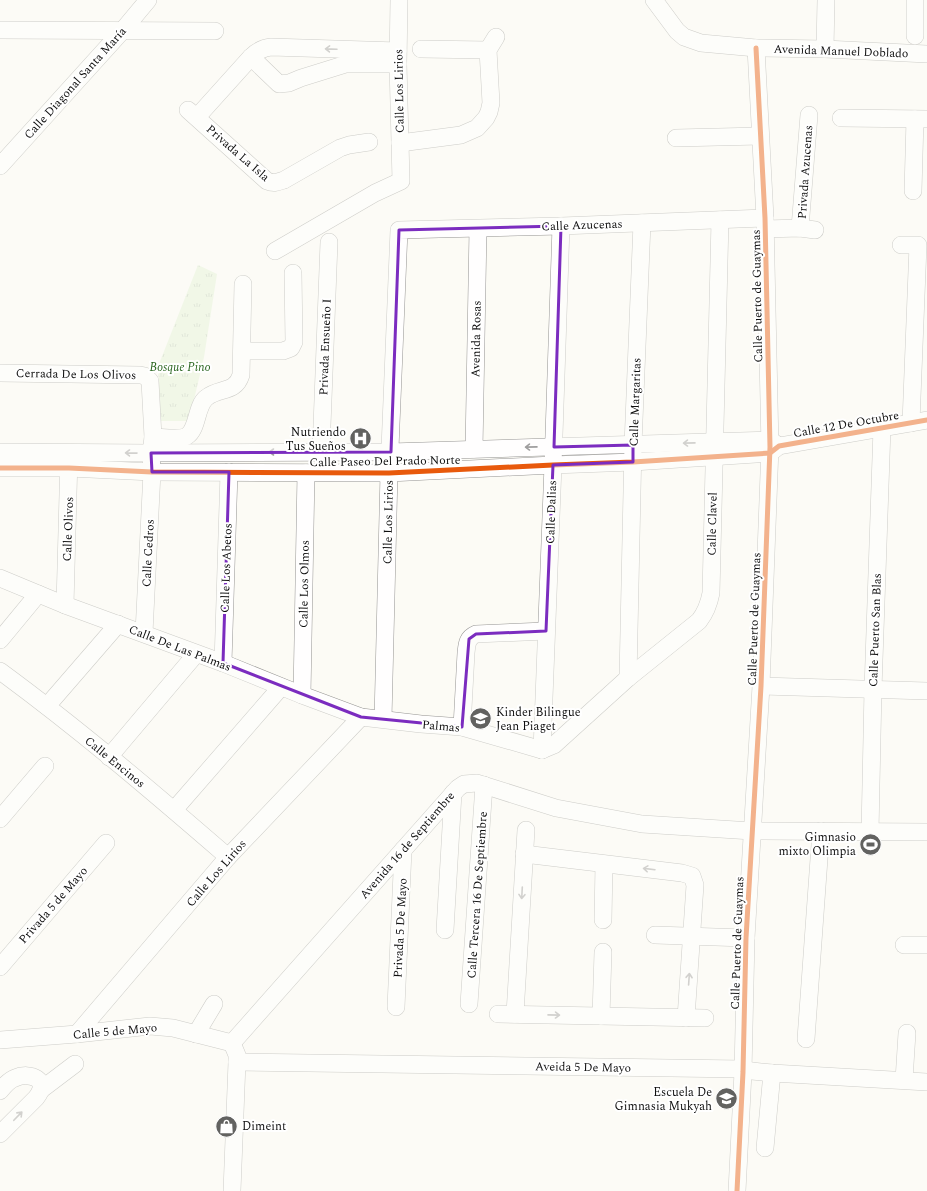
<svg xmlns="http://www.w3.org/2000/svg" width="927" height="1191" viewBox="0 0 927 1191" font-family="Spectral,serif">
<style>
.park{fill:url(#park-tufts)}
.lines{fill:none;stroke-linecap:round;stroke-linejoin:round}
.minor-casing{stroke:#969593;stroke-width:18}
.minor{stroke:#fffefe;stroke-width:17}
.cycleway-casing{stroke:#fff;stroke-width:8}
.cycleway{stroke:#e8590c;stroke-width:5}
.oneway{stroke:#9f9e9e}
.marked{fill:none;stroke:#7b2cbf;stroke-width:3;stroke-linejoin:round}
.labels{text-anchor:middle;stroke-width:4;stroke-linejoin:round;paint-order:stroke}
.street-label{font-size:12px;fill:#0f0f0f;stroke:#fff}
.park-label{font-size:12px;font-style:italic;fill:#2b6621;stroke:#fff}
.poi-label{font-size:12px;fill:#0f0f0f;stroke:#fff;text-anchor:end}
</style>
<defs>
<pattern id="park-tufts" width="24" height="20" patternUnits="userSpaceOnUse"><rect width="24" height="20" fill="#e4f1d6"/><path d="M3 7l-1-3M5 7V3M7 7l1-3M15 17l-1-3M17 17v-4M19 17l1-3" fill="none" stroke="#c2cdb6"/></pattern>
</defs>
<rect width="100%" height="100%" fill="#fcfbf5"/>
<path class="park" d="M 198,265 L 217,274 L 204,357 L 189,421 L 157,421 L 159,364 Z"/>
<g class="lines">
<defs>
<g id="minor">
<path d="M 654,0 L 677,31 L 684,37 L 701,43 L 756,48 L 825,49 L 927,54"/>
<path d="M 0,30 L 215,31"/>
<path d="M 915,36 L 915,0"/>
<path d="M 421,49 L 488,50"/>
<path d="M 825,49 L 826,0"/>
<path d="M 251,57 L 279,84 L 289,83 L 301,78 L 346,64 L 398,64"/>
<path d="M 188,110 L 267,181 C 274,184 278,182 284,180 L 340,148 L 349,145 L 369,142"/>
<path d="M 197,117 L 251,57 C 257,51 262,48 271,47 L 398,51"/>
<path d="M 841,118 L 927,119"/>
<path d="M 676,138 L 760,136"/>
<path d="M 400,143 L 461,135 L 477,128 L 486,118 L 489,112 L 491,103 L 488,50 L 496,37"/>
<path d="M 0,166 L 123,30 L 148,0"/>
<path d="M 913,191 L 915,119"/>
<path d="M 800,228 L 809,115"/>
<path d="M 765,229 L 800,228 L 815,230"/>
<path d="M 901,245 L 918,245 L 911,423"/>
<path d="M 275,251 L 375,193 L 401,181 L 398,64 L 399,0"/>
<path d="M 242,351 L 283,351 L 291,348 L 294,342 L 293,273"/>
<path d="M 0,373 L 140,375 L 145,376 L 150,381 L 153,437 L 151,453 L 152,472 L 144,633"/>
<path d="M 153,437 C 161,437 180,440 187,436 C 198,429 196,406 206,398 C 219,387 235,394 241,375 L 243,284"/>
<path d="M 474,449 L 478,229"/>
<path d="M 0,452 L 151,453 L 391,452 L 770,440 L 779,446"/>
<path d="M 321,452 L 329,242"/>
<path d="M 0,468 L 69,468 L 152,472 L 389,473 L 553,465 L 633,462 L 770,453 L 779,446 L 927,420"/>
<path d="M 0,578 L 65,605 L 223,663 L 302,695 L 361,717 L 421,724 L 462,727 L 542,750"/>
<path d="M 65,605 L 69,457"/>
<path d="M 0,640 L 38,594"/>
<path d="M 223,663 L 229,472"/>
<path d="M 0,671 C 79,729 154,793 228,857"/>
<path d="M 628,678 L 633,445 L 642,223"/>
<path d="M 761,686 L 927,691"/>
<path d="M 302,695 L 306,473"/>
<path d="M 47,706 L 118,624"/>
<path d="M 383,719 L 389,473 L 399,230 L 561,226 L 765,218"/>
<path d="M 462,727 L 466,653 C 467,644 467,638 476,634 L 546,631"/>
<path d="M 542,750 L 554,745 L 628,678 L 699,621 C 706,612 709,604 711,593 L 720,220"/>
<path d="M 542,750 L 553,465 L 561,226"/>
<path d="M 109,757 L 196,654"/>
<path d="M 174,810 L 281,687"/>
<path d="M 0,819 L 45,766"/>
<path d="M 870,832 L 873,689 L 882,428"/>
<path d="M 524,854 L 682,873 L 692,876 L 695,885 L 686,1018"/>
<path d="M 603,920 L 604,864"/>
<path d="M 445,930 L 453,793"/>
<path d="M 655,935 L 746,938"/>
<path d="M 904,945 L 927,945"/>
<path d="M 0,967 L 106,843"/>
<path d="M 469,1004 L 484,785"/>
<path d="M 396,1007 L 403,850"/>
<path d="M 498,1014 L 705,1018"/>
<path d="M 515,1014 L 526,830"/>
<path d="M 601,1016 L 603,952"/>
<path d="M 77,1034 L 228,857 L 361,717"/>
<path d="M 196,1034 L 214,1004"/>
<path d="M 806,1039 L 821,831"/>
<path d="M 0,1040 L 77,1034 L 150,1026 L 173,1028 L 232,1043 L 237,1055 L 237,1062 L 232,1191"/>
<path d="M 232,1043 L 458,788 L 464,784 L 477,783 L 556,808 L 642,824 L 752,831 L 927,832"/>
<path d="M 237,1062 L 743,1069 L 752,1071 L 772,1073 L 927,1082"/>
<path d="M 904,1080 L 907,1033"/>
<path d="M 42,1089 L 75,1064"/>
<path d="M 0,1091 C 4,1086 9,1080 15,1078 C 30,1071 51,1080 36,1098 L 0,1134"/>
<path d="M 765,1148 L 772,1073"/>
<path d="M 737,1191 L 743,1072 L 746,938 L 761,686 L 770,447 L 765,218 L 756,48"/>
</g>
</defs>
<use href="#minor" class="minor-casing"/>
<use href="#minor" class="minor"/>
<defs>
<g id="cycleway">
<path d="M 0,468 L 69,468 L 152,472 L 389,473 L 553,465 L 633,462 L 770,453 L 779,446 L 927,420"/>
<path d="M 737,1191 L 743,1072 L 746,938 L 761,686 L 770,447 L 765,218 L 756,48"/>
</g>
</defs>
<use href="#cycleway" class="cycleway-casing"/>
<use href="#cycleway" class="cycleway"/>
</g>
<defs><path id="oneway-shaft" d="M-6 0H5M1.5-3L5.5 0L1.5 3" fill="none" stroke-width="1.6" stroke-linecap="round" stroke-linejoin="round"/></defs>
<g class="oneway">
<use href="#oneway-shaft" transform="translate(331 49) rotate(-178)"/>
<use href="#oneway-shaft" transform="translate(689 443) rotate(179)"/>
<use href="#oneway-shaft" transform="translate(531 447) rotate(179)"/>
<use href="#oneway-shaft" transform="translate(275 452) rotate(180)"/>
<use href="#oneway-shaft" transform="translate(131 453) rotate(-179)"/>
<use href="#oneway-shaft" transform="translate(649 869) rotate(-173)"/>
<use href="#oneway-shaft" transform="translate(522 893) rotate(93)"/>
<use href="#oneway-shaft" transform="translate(689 979) rotate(-86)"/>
<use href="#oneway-shaft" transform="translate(554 1015) rotate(1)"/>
<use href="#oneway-shaft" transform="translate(18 1116) rotate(-46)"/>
</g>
<path d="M0 0H927V1191H0ZM 561,226 L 554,447 L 633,445 L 633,462 L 553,465 L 546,631 L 476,634 L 469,639 L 462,727 L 361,717 L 223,663 L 229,472 L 152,472 L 151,453 L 391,452 L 399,230 Z" fill="#fcfbf5" fill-opacity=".55" fill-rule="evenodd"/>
<path class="marked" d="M 561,226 L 554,447 L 633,445 L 633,462 L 553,465 L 546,631 L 476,634 L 469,639 L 462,727 L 361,717 L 223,663 L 229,472 L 152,472 L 151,453 L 391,452 L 399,230 Z"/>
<defs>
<symbol id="hospital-disc" viewBox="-11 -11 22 22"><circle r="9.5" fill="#626260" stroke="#fff"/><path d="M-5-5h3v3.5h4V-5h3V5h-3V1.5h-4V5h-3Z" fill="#fff"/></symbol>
<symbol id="school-disc" viewBox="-11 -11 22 22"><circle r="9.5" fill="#626260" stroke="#fff"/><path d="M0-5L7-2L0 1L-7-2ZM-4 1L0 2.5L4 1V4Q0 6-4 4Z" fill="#fff"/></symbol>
<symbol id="stadium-disc" viewBox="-11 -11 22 22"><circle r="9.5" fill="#626260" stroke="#fff"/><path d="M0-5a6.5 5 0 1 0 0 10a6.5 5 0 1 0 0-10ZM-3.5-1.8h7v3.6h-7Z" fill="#fff"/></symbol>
<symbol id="shop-disc" viewBox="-11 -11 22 22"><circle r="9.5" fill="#626260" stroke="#fff"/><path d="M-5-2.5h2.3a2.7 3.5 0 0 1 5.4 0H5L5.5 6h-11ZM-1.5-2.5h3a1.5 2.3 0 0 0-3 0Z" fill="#fff"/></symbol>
</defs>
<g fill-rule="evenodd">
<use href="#hospital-disc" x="348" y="426" width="25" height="25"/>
<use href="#school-disc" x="468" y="706" width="25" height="25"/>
<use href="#stadium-disc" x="858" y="832" width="25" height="25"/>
<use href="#school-disc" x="714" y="1086" width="25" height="25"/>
<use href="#shop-disc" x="214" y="1114" width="25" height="25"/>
</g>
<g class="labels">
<g class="street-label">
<text transform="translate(841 51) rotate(2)" y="4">Avenida Manuel Doblado</text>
<text transform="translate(75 83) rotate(-48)" y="4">Calle Diagonal Santa María</text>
<text transform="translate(399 91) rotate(-91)" y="4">Calle Los Lirios</text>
<text transform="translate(238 153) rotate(41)" y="4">Privada La Isla</text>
<text transform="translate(805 172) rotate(-86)" y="4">Privada Azucenas</text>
<text transform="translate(582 225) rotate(-2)" y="4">Calle Azucenas</text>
<text transform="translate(757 296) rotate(-91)" y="4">Calle Puerto de Guaymas</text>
<text transform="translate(476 339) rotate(-89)" y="4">Avenida Rosas</text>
<text transform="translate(325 347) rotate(-88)" y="4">Privada Ensueño I</text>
<text transform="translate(76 374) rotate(1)" y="4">Cerrada De Los Olivos</text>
<text transform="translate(635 402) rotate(-88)" y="4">Calle Margaritas</text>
<text transform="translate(846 424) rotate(-10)" y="4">Calle 12 De Octubre</text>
<text transform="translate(385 461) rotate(-1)" y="4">Calle Paseo Del Prado Norte</text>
<text transform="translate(551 512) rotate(-88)" y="4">Calle Dalias</text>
<text transform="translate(388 522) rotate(-89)" y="4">Calle Los Lirios</text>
<text transform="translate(712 524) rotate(-89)" y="4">Calle Clavel</text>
<text transform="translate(68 529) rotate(-88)" y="4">Calle Olivos</text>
<text transform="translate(148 553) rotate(-87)" y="4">Calle Cedros</text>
<text transform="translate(226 568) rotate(-88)" y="4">Calle Los Abetos</text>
<text transform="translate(304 584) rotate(-89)" y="4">Calle Los Olmos</text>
<text transform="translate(754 619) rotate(-88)" y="4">Calle Puerto de Guaymas</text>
<text transform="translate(875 630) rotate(-88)" y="4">Calle Puerto San Blas</text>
<text transform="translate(180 648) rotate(21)" y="4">Calle De Las Palmas</text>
<text transform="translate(441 726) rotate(5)" y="4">Palmas</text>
<text transform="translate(115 762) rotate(39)" y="4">Calle Encinos</text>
<text transform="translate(407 845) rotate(-49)" y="4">Avenida 16 de Septiembre</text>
<text transform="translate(216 873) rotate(-49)" y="4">Calle Los Lirios</text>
<text transform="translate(477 895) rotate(-86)" y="4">Calle Tercera 16 De Septiembre</text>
<text transform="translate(53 905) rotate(-49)" y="4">Privada 5 de Mayo</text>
<text transform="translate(400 928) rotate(-87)" y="4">Privada 5 De Mayo</text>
<text transform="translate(737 943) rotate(-88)" y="4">Calle Puerto de Guaymas</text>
<text transform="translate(115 1031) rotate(-5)" y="4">Calle 5 de Mayo</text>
<text transform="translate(583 1067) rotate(1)" y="4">Aveida 5 De Mayo</text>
</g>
<g class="park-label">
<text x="180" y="371">Bosque Pino</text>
</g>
<g class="poi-label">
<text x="346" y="436">Nutriendo<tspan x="346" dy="14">Tus Sueños</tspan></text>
<text x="496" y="716" text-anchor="start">Kinder Bilingue<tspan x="496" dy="14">Jean Piaget</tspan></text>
<text x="856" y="841">Gimnasio<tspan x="856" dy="14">mixto Olimpia</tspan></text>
<text x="712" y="1096">Escuela De<tspan x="712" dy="14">Gimnasia Mukyah</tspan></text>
<text x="242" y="1130" text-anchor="start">Dimeint</text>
</g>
</g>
</svg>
